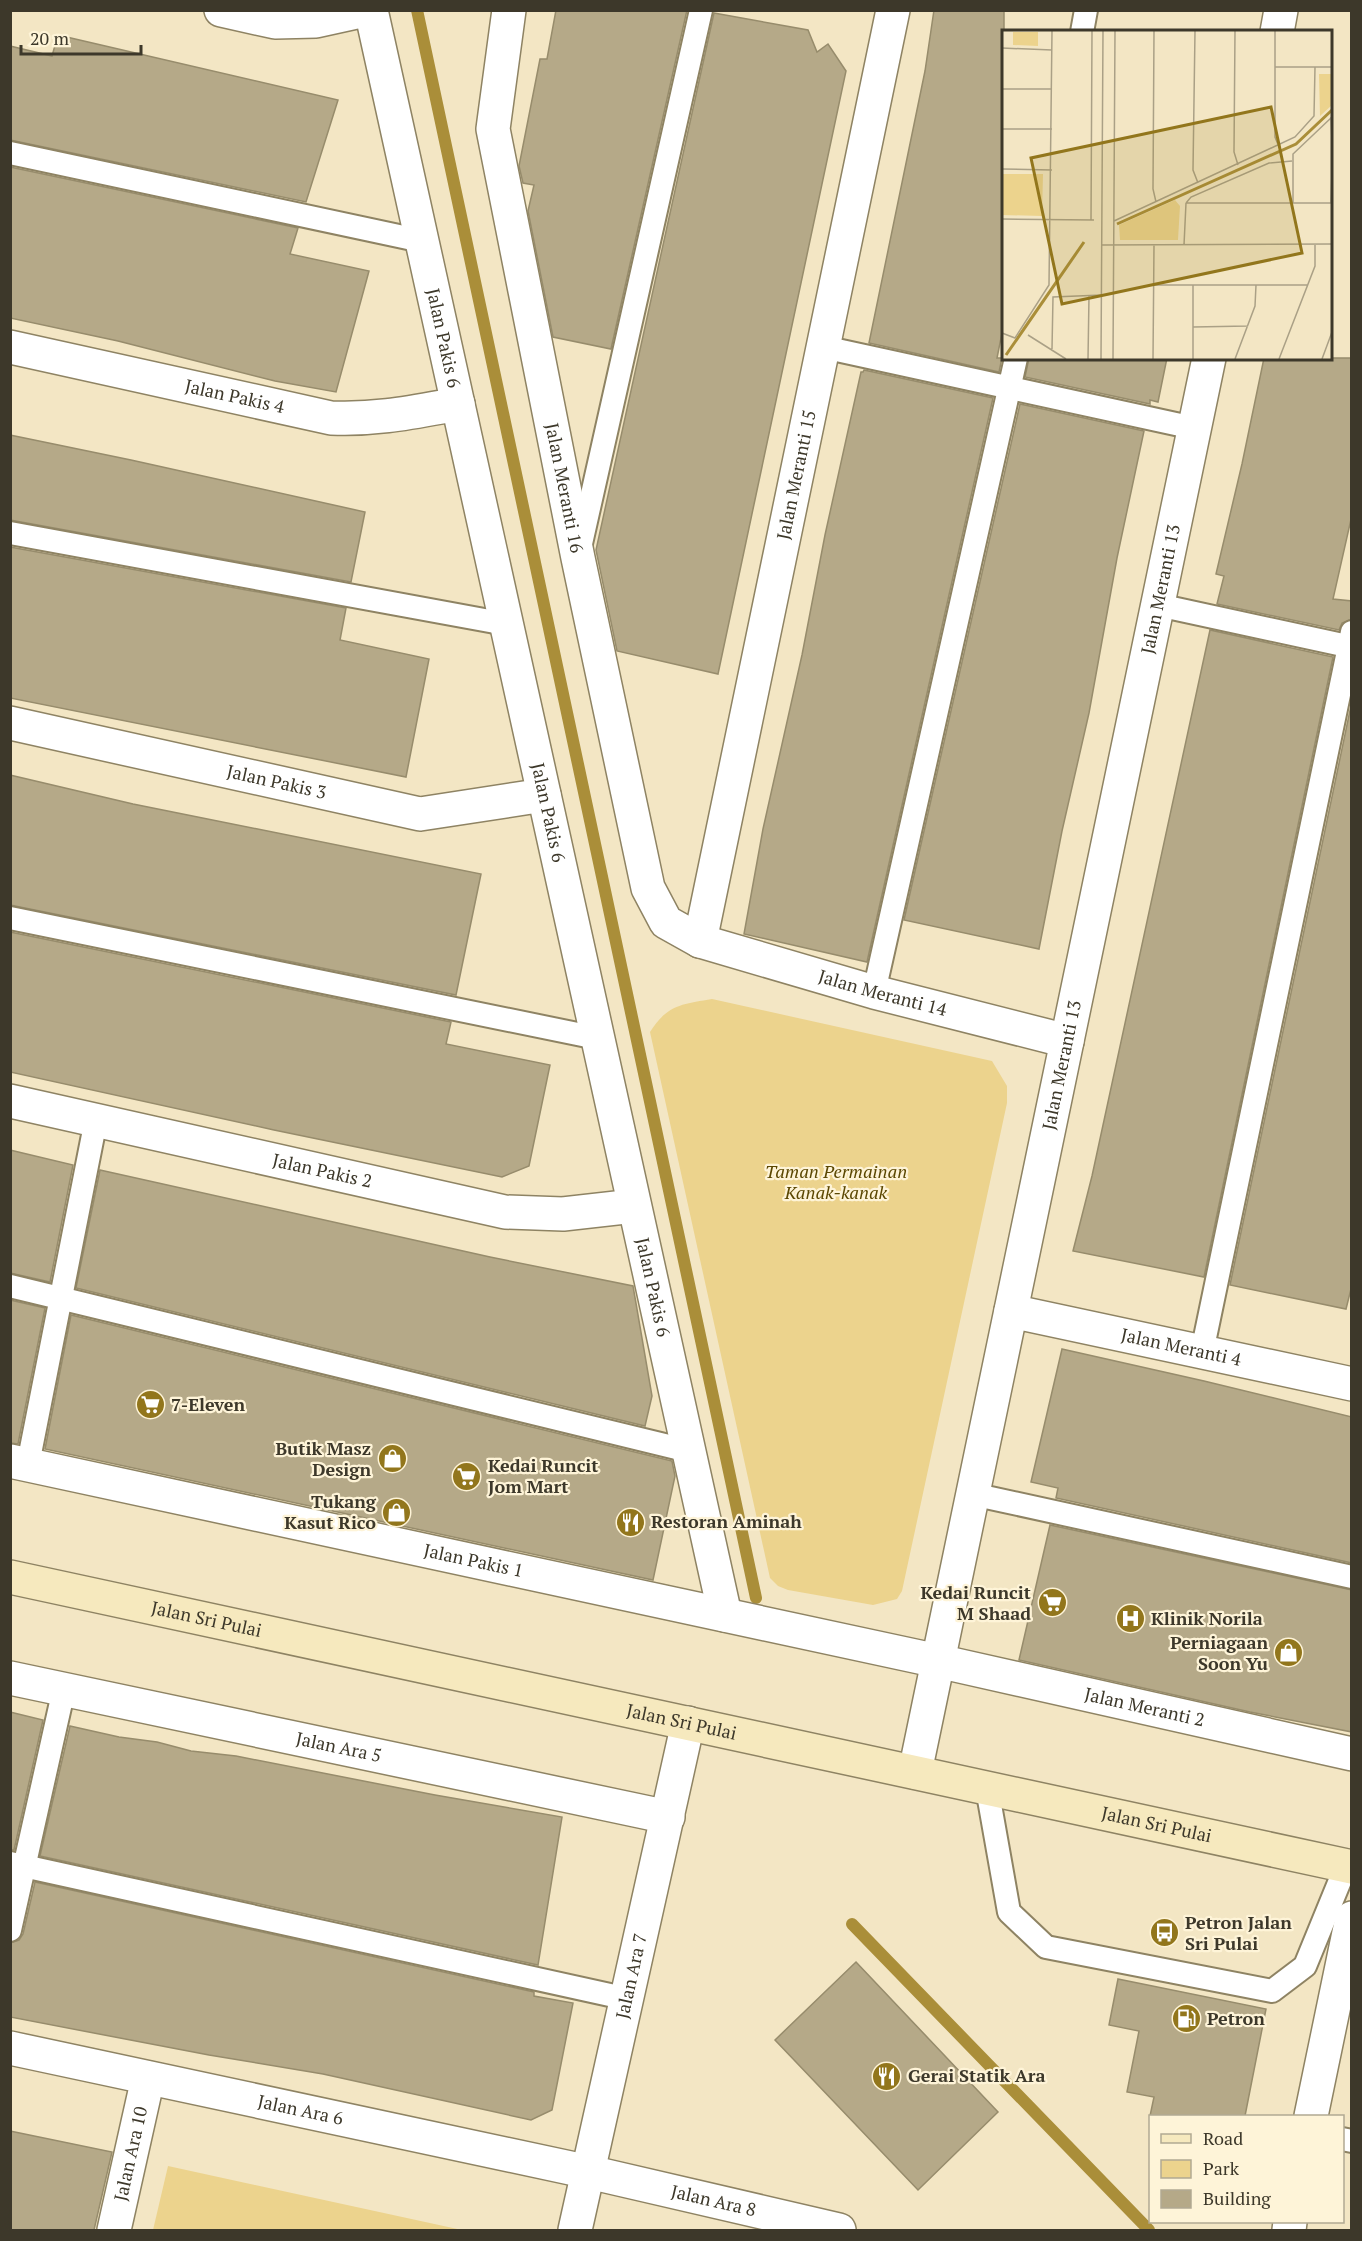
<svg xmlns="http://www.w3.org/2000/svg" width="1362" height="2241" viewBox="0 0 1362 2241" font-family="'PT Serif',serif">
<style>
.green{fill:#ecd38d}
.lines{fill:none;stroke-linecap:round;stroke-linejoin:round}
.stream{stroke:#aa8e39;stroke-width:12}
.building{fill:#b5a988;stroke:#978c6c;stroke-width:1.5}
.lane-casing{stroke:#8e8363;stroke-width:26}
.street-casing{stroke:#8e8363;stroke-width:36}
.secondary-casing{stroke:#8e8363;stroke-width:36}
.lane{stroke:#fff;stroke-width:22}
.street{stroke:#fff;stroke-width:33}
.secondary{stroke:#f6e9be;stroke-width:33}
.labels{text-anchor:middle;stroke-width:4.5;stroke-linejoin:round;paint-order:stroke}
.street-label{font-size:18px;fill:#3d382a;stroke:#fef4d8}
.park-label{font-size:18px;font-style:italic;fill:#5b4701;stroke:#fef4d8}
.poi-label{font-size:18px;font-weight:bold;fill:#3d382a;stroke:#fef4d8;text-anchor:start}
.inset-river{fill:none;stroke:#aa8e39;stroke-width:3}
.inset-road{fill:none;stroke:#aaa086;stroke-width:1.5}
.view{fill:#92761c;fill-opacity:0.15;stroke:#92761c;stroke-width:3}
.inset-edge{fill:none;stroke:#3d382a;stroke-width:3}
</style>
<rect width="100%" height="100%" fill="#f3e6c4"/>
<g class="green">
<path d="M 712,999 L 992,1061 L 1007,1086 L 1007,1103 L 902,1591 L 897,1599 L 873,1605 L 788,1590 L 778,1586 L 770,1578 L 650,1032 C 667,1005 682,1004 712,999 Z"/>
<path d="M 168,2166 L 462,2230 L 153,2230 Z"/>
</g>
<g class="lines">
<g class="stream">
<path d="M 417,10 L 756,1598"/>
<path d="M 852,1924 L 1149,2230"/>
</g>
</g>
<g class="building">
<path d="M 556,10 L 687,10 L 611,349 L 553,337 L 528,211 L 534,185 L 523,183 L 519,166 L 540,59 L 547,59 Z"/>
<path d="M 934,10 L 1004,10 L 1004,323 L 997,358 L 1002,358 L 999,372 L 869,343 L 925,71 Z"/>
<path d="M 714,13 L 808,30 L 817,52 L 828,44 L 846,71 L 718,674 L 617,651 L 596,550 Z"/>
<path d="M 58,35 L 338,100 L 306,202 L 10,140 L 10,46 L 52,56 Z"/>
<path d="M 10,167 L 298,228 L 290,254 L 369,271 L 336,392 L 275,381 L 118,341 L 10,318 Z"/>
<path d="M 1029,358 L 1167,358 L 1158,402 L 1150,400 L 1150,404 L 1025,377 Z"/>
<path d="M 1264,358 L 1352,358 L 1352,515 L 1333,599 L 1352,601 L 1352,619 L 1342,623 L 1339,630 L 1217,604 L 1224,576 L 1216,574 L 1242,464 Z"/>
<path d="M 864,370 L 993,398 L 867,962 L 744,934 L 763,829 L 802,655 L 825,535 L 861,372 L 863,372 Z"/>
<path d="M 1020,404 L 1144,431 L 1117,558 L 1089,713 L 1062,831 L 1039,949 L 904,920 Z"/>
<path d="M 10,435 L 131,460 L 365,512 L 351,582 L 10,520 Z"/>
<path d="M 10,547 L 346,608 L 340,640 L 429,659 L 406,777 L 10,698 Z"/>
<path d="M 1210,630 L 1333,657 L 1204,1277 L 1073,1251 L 1092,1176 Z"/>
<path d="M 1352,701 L 1352,1285 L 1346,1309 L 1230,1285 Z"/>
<path d="M 10,775 L 133,804 L 481,874 L 456,995 L 10,905 Z"/>
<path d="M 10,932 L 451,1022 L 446,1044 L 550,1065 L 529,1166 L 502,1177 L 274,1130 L 10,1072 Z"/>
<path d="M 10,1150 L 73,1165 L 50,1282 L 10,1273 Z"/>
<path d="M 100,1170 L 490,1257 L 633,1286 L 652,1396 L 645,1426 L 76,1288 Z"/>
<path d="M 10,1300 L 45,1308 L 18,1444 L 10,1443 Z"/>
<path d="M 71,1315 L 672,1461 L 675,1476 L 653,1580 L 45,1449 Z"/>
<path d="M 1062,1349 L 1204,1381 L 1352,1417 L 1352,1563 L 1056,1498 L 1058,1488 L 1031,1482 Z"/>
<path d="M 1050,1525 L 1352,1590 L 1352,1732 L 1250,1712 L 1019,1660 Z"/>
<path d="M 10,1712 L 43,1720 L 14,1850 L 10,1850 Z"/>
<path d="M 70,1726 L 119,1737 L 157,1742 L 191,1751 L 236,1756 L 435,1795 L 562,1817 L 538,1965 L 40,1856 Z"/>
<path d="M 35,1882 L 534,1992 L 534,1996 L 573,2003 L 552,2110 L 531,2120 L 323,2074 L 209,2055 L 10,2017 L 10,1943 L 19,1940 L 23,1934 Z"/>
<path d="M 856,1962 L 998,2112 L 918,2190 L 775,2040 Z"/>
<path d="M 1118,1979 L 1266,2009 L 1245,2116 L 1150,2116 L 1154,2097 L 1127,2092 L 1139,2031 L 1109,2025 Z"/>
<path d="M 10,2131 L 112,2152 L 94,2230 L 10,2230 Z"/>
</g>
<g class="lines">
<defs>
<g id="lane">
<path d="M 1082,32 L 1086,10"/>
<path d="M 10,153 L 422,241"/>
<path d="M 823,347 L 1194,428"/>
<path d="M 10,533 L 506,624"/>
<path d="M 580,548 L 701,10"/>
<path d="M 1158,605 L 1352,647"/>
<path d="M 10,918 L 597,1038"/>
<path d="M 874,992 L 1016,358"/>
<path d="M 10,1286 L 689,1451"/>
<path d="M 1202,1352 L 1352,632"/>
<path d="M 28,1464 L 96,1120"/>
<path d="M 972,1494 L 1352,1577"/>
<path d="M 987,1788 L 1009,1912 L 1046,1947 L 1272,1991 L 1305,1966 L 1346,1866"/>
<path d="M 10,1863 L 628,1999"/>
<path d="M 10,1930 L 64,1689"/>
<path d="M 1342,2139 L 1352,2141"/>
</g>
<g id="street">
<path d="M 221,10 L 275,22 L 316,21 L 366,10"/>
<path id="s1" d="M 371,10 L 725,1615"/>
<path id="s2" d="M 509,10 L 493,129 L 578,558 L 648,888 L 666,922 L 700,941 L 874,992 L 1067,1041"/>
<path d="M 1277,32 L 1281,10"/>
<path id="s3" d="M 10,347 L 331,418 C 377,420 413,412 458,404"/>
<path id="s4" d="M 10,723 L 420,814 L 544,795"/>
<path id="s5" d="M 700,941 L 893,10"/>
<path id="s6" d="M 10,1101 L 505,1212 L 563,1214 L 634,1206"/>
<path id="s7" d="M 1011,1311 L 1352,1384"/>
<path id="s8" d="M 10,1461 L 938,1661 L 1352,1754"/>
<path id="s9" d="M 10,1678 L 668,1817"/>
<path id="s10" d="M 915,1772 L 1209,358"/>
<path id="s11" d="M 10,2048 L 589,2172 L 839,2230"/>
<path d="M 1311,2116 L 1352,1918"/>
<path id="s12" d="M 114,2230 L 148,2078"/>
<path id="s13" d="M 575,2230 L 688,1723"/>
<path d="M 1289,2230 L 1290,2222"/>
</g>
<g id="secondary">
<path id="s14" d="M 10,1577 L 1352,1867"/>
</g>
</defs>
<use href="#lane" class="lane-casing"/>
<use href="#street" class="street-casing"/>
<use href="#secondary" class="secondary-casing"/>
<use href="#lane" class="lane"/>
<use href="#street" class="street"/>
<use href="#secondary" class="secondary"/>
</g>
<defs>
<symbol id="supermarket-disc" viewBox="-11 -11 22 22"><circle r="9.5" fill="#92761c" stroke="#fef4d8"/><path d="M-6-5.5h2.5l.6 2H6L4.5 2H-2.5L-4.4-4H-6ZM-1.5 3.2a1.3 1.3 0 1 0 .1 0ZM3 3.2a1.3 1.3 0 1 0 .1 0Z" fill="#fff"/></symbol>
<symbol id="shop-disc" viewBox="-11 -11 22 22"><circle r="9.5" fill="#92761c" stroke="#fef4d8"/><path d="M-5-2.5h2.3a2.7 3.5 0 0 1 5.4 0H5L5.5 6h-11ZM-1.5-2.5h3a1.5 2.3 0 0 0-3 0Z" fill="#fff"/></symbol>
<symbol id="restaurant-disc" viewBox="-11 -11 22 22"><circle r="9.5" fill="#92761c" stroke="#fef4d8"/><path d="M-5-6h1v4h1v-4h1v4h1v-4h1v5L-1.5 .5V6h-2V.5L-5-1ZM5-6V6H3V1.5H1.5Q1.5-4 5-6Z" fill="#fff"/></symbol>
<symbol id="hospital-disc" viewBox="-11 -11 22 22"><circle r="9.5" fill="#92761c" stroke="#fef4d8"/><path d="M-5-5h3v3.5h4V-5h3V5h-3V1.5h-4V5h-3Z" fill="#fff"/></symbol>
<symbol id="bus-disc" viewBox="-11 -11 22 22"><circle r="9.5" fill="#92761c" stroke="#fef4d8"/><path d="M-5-6H5V4H4V6H2V4H-2V6H-4V4H-5ZM-3.5-4V0h7V-4ZM-3.5 1.2v1.5H-2V1.2ZM2 1.2v1.5H3.5V1.2Z" fill="#fff"/></symbol>
<symbol id="fuel-disc" viewBox="-11 -11 22 22"><circle r="9.5" fill="#92761c" stroke="#fef4d8"/><path d="M-5.5-6h7V0h2V4h1.3V-2.5L3-4.5l.8-.8L6-3V5H2.5V1h-1V6h-7ZM-4.2-4.7v3.2H.2V-4.7Z" fill="#fff"/></symbol>
</defs>
<g fill-rule="evenodd">
<use href="#supermarket-disc" x="134" y="1388" width="33" height="33"/>
<use href="#shop-disc" x="376" y="1442" width="33" height="33"/>
<use href="#supermarket-disc" x="450" y="1460" width="33" height="33"/>
<use href="#shop-disc" x="380" y="1496" width="33" height="33"/>
<use href="#restaurant-disc" x="614" y="1506" width="33" height="33"/>
<use href="#supermarket-disc" x="1036" y="1586" width="33" height="33"/>
<use href="#hospital-disc" x="1114" y="1602" width="33" height="33"/>
<use href="#shop-disc" x="1272" y="1636" width="33" height="33"/>
<use href="#bus-disc" x="1148" y="1916" width="33" height="33"/>
<use href="#fuel-disc" x="1170" y="2002" width="33" height="33"/>
<use href="#restaurant-disc" x="870" y="2060" width="33" height="33"/>
</g>
<g class="labels">
<g class="street-label">
<text dy="6" stroke="none"><textPath href="#s1" startOffset="336">Jalan Pakis 6</textPath></text>
<text dy="6" stroke="none"><textPath href="#s3" startOffset="230">Jalan Pakis 4</textPath></text>
<text dy="6" stroke="none"><textPath href="#s5" startOffset="476">Jalan Meranti 15</textPath></text>
<text dy="6" stroke="none"><textPath href="#s2" startOffset="486">Jalan Meranti 16</textPath></text>
<text dy="6" stroke="none"><textPath href="#s10" startOffset="1208">Jalan Meranti 13</textPath></text>
<text dy="6" stroke="none"><textPath href="#s4" startOffset="273">Jalan Pakis 3</textPath></text>
<text dy="6" stroke="none"><textPath href="#s1" startOffset="822">Jalan Pakis 6</textPath></text>
<text dy="6" stroke="none"><textPath href="#s2" startOffset="1162">Jalan Meranti 14</textPath></text>
<text dy="6" stroke="none"><textPath href="#s10" startOffset="722">Jalan Meranti 13</textPath></text>
<text dy="6" stroke="none"><textPath href="#s6" startOffset="320">Jalan Pakis 2</textPath></text>
<text dy="6" stroke="none"><textPath href="#s1" startOffset="1308">Jalan Pakis 6</textPath></text>
<text dy="6" stroke="none"><textPath href="#s7" startOffset="174">Jalan Meranti 4</textPath></text>
<text dy="6" stroke="none"><textPath href="#s8" startOffset="474">Jalan Pakis 1</textPath></text>
<text dy="6" stroke="none"><textPath href="#s14" startOffset="201">Jalan Sri Pulai</textPath></text>
<text dy="6" stroke="none"><textPath href="#s8" startOffset="1161">Jalan Meranti 2</textPath></text>
<text dy="6" stroke="none"><textPath href="#s14" startOffset="687">Jalan Sri Pulai</textPath></text>
<text dy="6" stroke="none"><textPath href="#s9" startOffset="336">Jalan Ara 5</textPath></text>
<text dy="6" stroke="none"><textPath href="#s14" startOffset="1173">Jalan Sri Pulai</textPath></text>
<text dy="6" stroke="none"><textPath href="#s13" startOffset="260">Jalan Ara 7</textPath></text>
<text dy="6" stroke="none"><textPath href="#s11" startOffset="297">Jalan Ara 6</textPath></text>
<text dy="6" stroke="none"><textPath href="#s12" startOffset="78">Jalan Ara 10</textPath></text>
<text dy="6" stroke="none"><textPath href="#s11" startOffset="720">Jalan Ara 8</textPath></text>
</g>
<g class="park-label">
<text x="836" y="1178">Taman Permainan<tspan x="836" dy="21">Kanak-kanak</tspan></text>
</g>
<g class="poi-label">
<text x="171" y="1411">7-Eleven</text>
<text x="371" y="1455" text-anchor="end">Butik Masz<tspan x="371" dy="21">Design</tspan></text>
<text x="488" y="1472">Kedai Runcit<tspan x="488" dy="21">Jom Mart</tspan></text>
<text x="376" y="1508" text-anchor="end">Tukang<tspan x="376" dy="21">Kasut Rico</tspan></text>
<text x="651" y="1528">Restoran Aminah</text>
<text x="1031" y="1599" text-anchor="end">Kedai Runcit<tspan x="1031" dy="21">M Shaad</tspan></text>
<text x="1151" y="1625">Klinik Norila</text>
<text x="1268" y="1649" text-anchor="end">Perniagaan<tspan x="1268" dy="21">Soon Yu</tspan></text>
<text x="1185" y="1929">Petron Jalan<tspan x="1185" dy="21">Sri Pulai</tspan></text>
<text x="1207" y="2025">Petron</text>
<text x="908" y="2082">Gerai Statik Ara</text>
</g>
</g>
<g transform="translate(1002 30)">
<rect width="330" height="330" fill="#f3e6c4"/>
<path d="M 11,2 L 36,2 L 36,16 L 11,15 ZM 317,44 L 330,44 L 330,75 L 318,86 ZM 0,144 L 41,144 L 40,186 L 0,185 ZM 173,170 L 178,176 L 176,210 L 118,210 L 117,195 Z" fill="#ecd38d"/>
<path class="inset-river" d="M 115,194 L 294,114 L 330,80M 4,325 L 82,212"/>
<path class="inset-road" d="M 152,1 L 151,159 L 154,172M 193,1 L 191,140 L 196,153M 233,1 L 232,122 L 236,135M 273,1 L 273,107 L 277,117M 0,18 L 50,20M 273,37 L 330,37M 0,59 L 50,59M 329,87 L 330,112M 0,99 L 50,99M 0,139 L 50,140M 184,173 L 330,173M 184,173 L 189,167 L 267,133 L 290,131M 291,173 L 291,124 L 330,87M 329,173 L 330,140M 0,189 L 92,190M 89,190 L 90,1M 112,191 L 293,107 L 312,86 L 313,37M 100,215 L 330,214M 182,215 L 184,173M 152,255 L 306,255M 191,255 L 191,329M 191,297 L 246,296M 0,303 L 13,308 L 47,255 L 50,1M 26,305 L 64,329M 50,319 L 51,267 L 100,265M 86,329 L 87,266M 99,329 L 101,1M 111,329 L 113,1M 151,329 L 152,215M 233,329 L 253,276 L 254,255M 277,329 L 313,236 L 313,214M 320,329 L 330,302"/>
<path class="view" d="M 269,77 L 300,223 L 60,274 L 29,128 Z"/>
<rect width="330" height="330" class="inset-edge"/>
</g>
<rect width="1362" height="2241" fill="none" stroke="#3d382a" stroke-width="24"/>
<rect x="1149" y="2115" width="195" height="108" fill="#fef4d8" stroke="#b1a992" stroke-width="1.5"/>
<rect x="1161" y="2134" width="30" height="9" fill="#f6e9be" stroke="#b1a992" stroke-width="1.5"/>
<text x="1203" y="2145" font-size="18" fill="#3d382a">Road</text>
<rect x="1161" y="2160" width="30" height="18" fill="#ecd38d" stroke="#b1a992" stroke-width="1.5"/>
<text x="1203" y="2175" font-size="18" fill="#3d382a">Park</text>
<rect x="1161" y="2190" width="30" height="18" fill="#b5a988" stroke="#b1a992" stroke-width="1.5"/>
<text x="1203" y="2205" font-size="18" fill="#3d382a">Building</text>
<path d="M21 45v9h120v-9" fill="none" stroke="#3d382a" stroke-width="3"/>
<text x="30" y="45" font-size="18" fill="#3d382a" stroke="#fef4d8" stroke-width="4.5" paint-order="stroke">20 m</text>
</svg>
